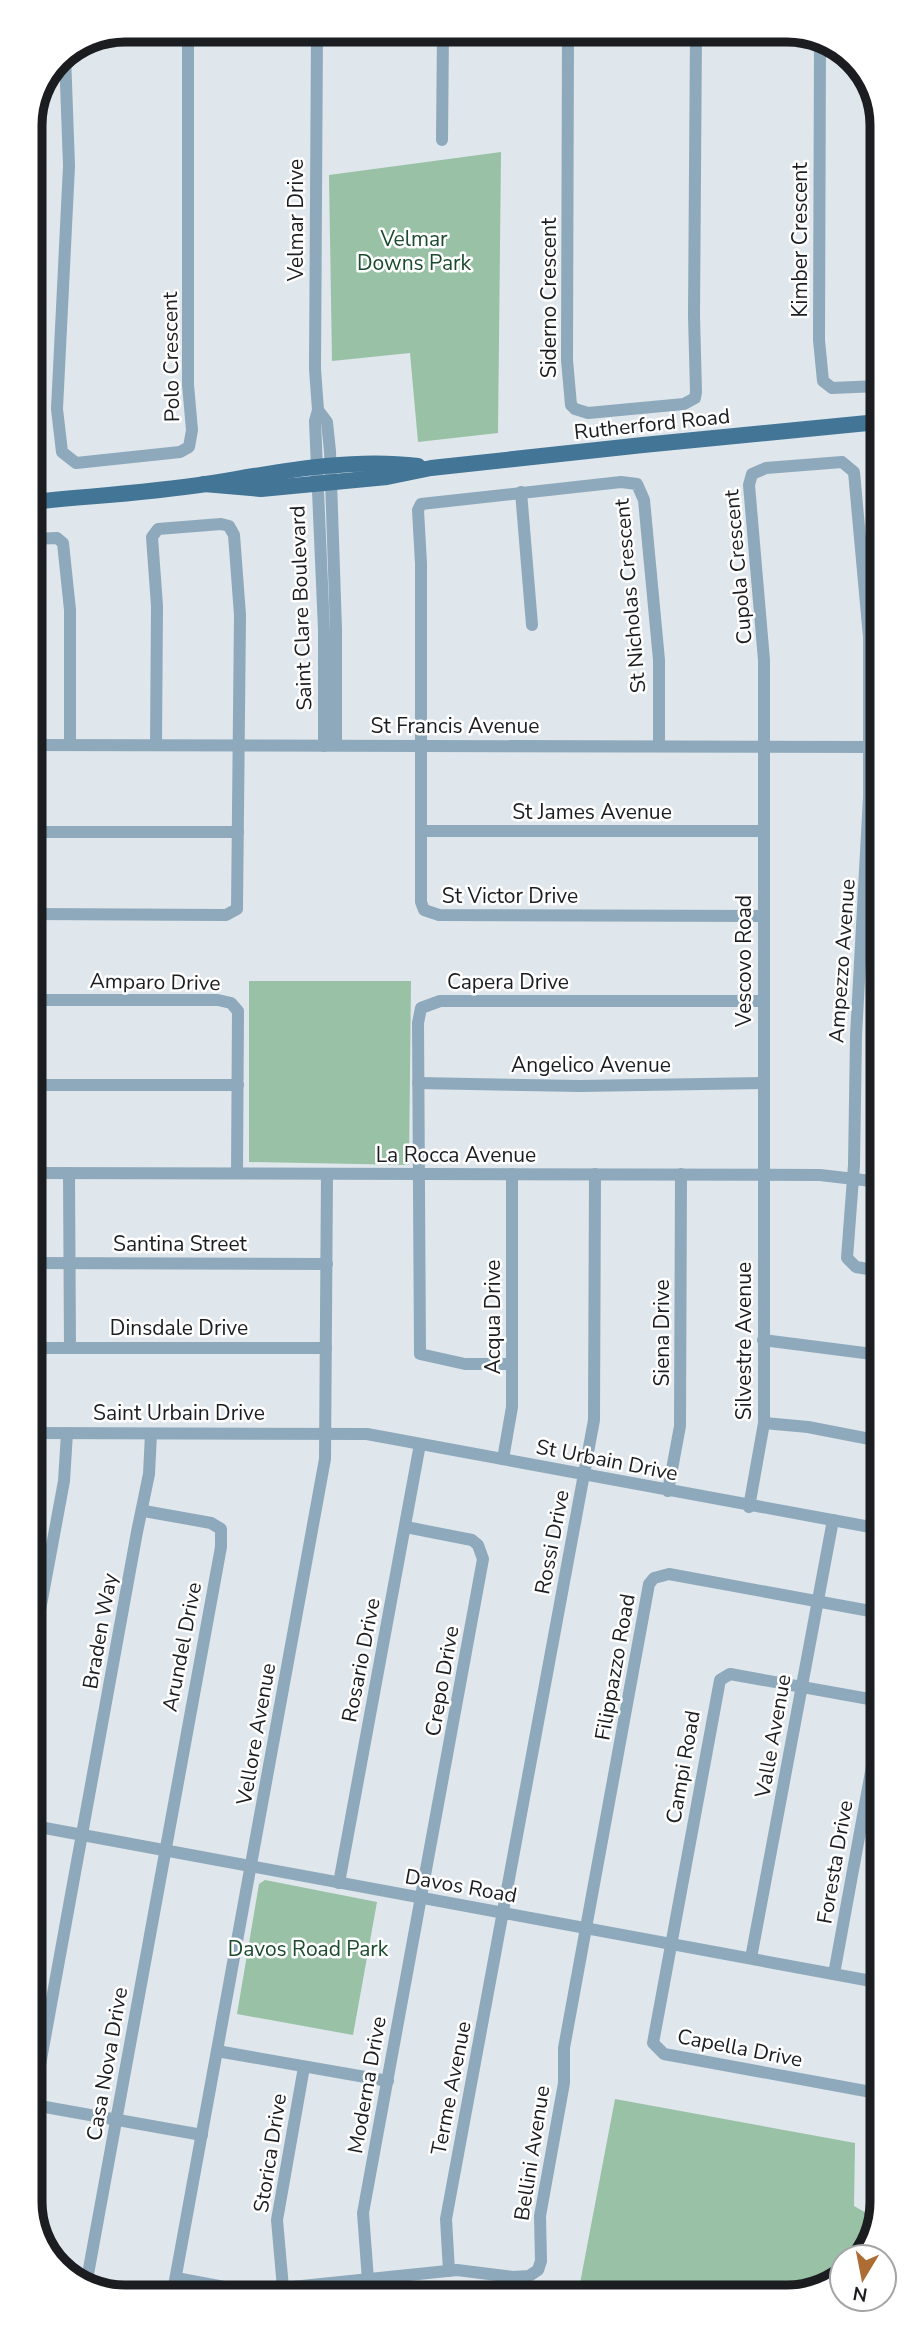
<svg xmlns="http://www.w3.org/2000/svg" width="912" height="2327" viewBox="0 0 912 2327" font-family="'Nunito Sans',sans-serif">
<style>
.green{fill:#98c1a5}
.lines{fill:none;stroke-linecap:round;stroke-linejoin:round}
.minor{stroke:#8ea9bb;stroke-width:12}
.major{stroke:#427596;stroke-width:16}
.labels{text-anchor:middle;stroke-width:5;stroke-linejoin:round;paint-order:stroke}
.street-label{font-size:21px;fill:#1b1d20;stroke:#fff}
.park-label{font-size:21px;fill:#1b4b2f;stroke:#fff}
.rim{fill:none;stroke:#1b1d20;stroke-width:9}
</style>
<rect width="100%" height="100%" fill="#dfe6ec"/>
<g class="green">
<path d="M 501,152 L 498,433 L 418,442 L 410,353 L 332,361 L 329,175 Z"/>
<path d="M 249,981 L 411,981 L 409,1165 L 249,1162 Z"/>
<path d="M 265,1880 L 377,1902 L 353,2035 L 237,2014 L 259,1884 Z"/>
<path d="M 615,2099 L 855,2143 L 854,2206 L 877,2219 L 862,2257 L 842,2257 L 842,2275 L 817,2292 L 578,2294 Z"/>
</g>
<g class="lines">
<g class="minor">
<path d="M 317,30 L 315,369 L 318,410 L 315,421 L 324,630 L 324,746"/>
<path d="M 568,30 L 567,360 L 571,405 L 575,409 L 588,413 L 684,404 L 695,398 L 696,392 L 694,316 L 696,30"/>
<path d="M 820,40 L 819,340 L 823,381 L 832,388 L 878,386"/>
<path d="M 65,55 L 69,166 L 57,409 L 62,452 L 76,463 L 180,452 L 189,447 L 192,430 L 188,385 L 188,30"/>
<path d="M 442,140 L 443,30"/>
<path d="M 318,410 L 327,422 L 330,451 L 336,629 L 336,745"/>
<path d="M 521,492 L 532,625"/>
<path d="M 31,539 L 57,538 L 63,543 L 70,610 L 70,745"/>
<path d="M 31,745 L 879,747"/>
<path d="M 659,746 L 659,660 L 644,500 L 637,484 L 621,482 L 421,504 L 418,510 L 421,564 L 421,902 L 424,910 L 439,915 L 763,916"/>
<path d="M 421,831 L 764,831"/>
<path d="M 32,832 L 238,832"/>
<path d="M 32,914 L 226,915 L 237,909 L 240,615 L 234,535 L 229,526 L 221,524 L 158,529 L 152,537 L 157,606 L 156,745"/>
<path d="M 32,1000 L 218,1000 L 231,1003 L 238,1011 L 237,1173"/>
<path d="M 418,1083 L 580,1086 L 764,1083"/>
<path d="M 32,1085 L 238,1085"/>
<path d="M 32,1173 L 820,1175 L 880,1182"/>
<path d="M 69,1173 L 70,1348"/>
<path d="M 32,1263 L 327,1264"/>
<path d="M 763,1340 L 880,1355"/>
<path d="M 33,1348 L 326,1348"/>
<path d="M 512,1364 L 465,1364 L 420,1354 L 418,1023 L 421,1008 L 440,1001 L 764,1001"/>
<path d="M 764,1423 L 808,1427 L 880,1441"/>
<path d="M 33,1433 L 367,1434 L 881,1529"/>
<path d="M 503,1459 L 512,1407 L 512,1174"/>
<path d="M 668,1491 L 680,1426 L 681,1174"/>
<path d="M 749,1507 L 764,1423 L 764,660 L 749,485 L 752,474 L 766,468 L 842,462 L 854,472 L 869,637 L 869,797 L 856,1036 L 854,1165 L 847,1258 L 856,1267 L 880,1271"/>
<path d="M 33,1648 L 64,1481 L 67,1433"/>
<path d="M 881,1710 L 876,1702 L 869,1699 L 730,1674 L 720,1680 L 653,2043 L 664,2054 L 882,2094"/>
<path d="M 34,1826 L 882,1983"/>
<path d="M 339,1883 L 420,1444"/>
<path d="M 751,1958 L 833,1520"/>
<path d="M 834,1974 L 881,1717"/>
<path d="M 217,2051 L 388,2081"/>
<path d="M 34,2098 L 137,1532 L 149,1474 L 151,1434"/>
<path d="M 34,2105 L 202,2135"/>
<path d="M 449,2271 L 446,2219 L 594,1420 L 595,1174"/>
<path d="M 176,2278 L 240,2290 L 263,2290 L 457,2270 L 513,2277 L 529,2276 L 538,2270 L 541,2261 L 540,2216 L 564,2083 L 564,2048 L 649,1584 L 654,1578 L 669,1574 L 881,1613"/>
<path d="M 368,2280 L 363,2213 L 483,1559 L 478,1545 L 472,1540 L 406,1527"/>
<path d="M 86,2285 L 221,1547 L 221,1529 L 211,1523 L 144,1511"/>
<path d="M 283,2288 L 277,2220 L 304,2067"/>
<path d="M 172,2297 L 325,1459 L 327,1174"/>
</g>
<g class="major">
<path d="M 204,484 L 261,489 L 387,477 L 431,468 L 643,445 L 878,422"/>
<path d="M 31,502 C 89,496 148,493 206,484 C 274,473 349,457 418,466"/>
</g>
</g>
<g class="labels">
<g class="street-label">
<text transform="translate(296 220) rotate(-90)" y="7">Velmar Drive</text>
<text transform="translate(800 240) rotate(-90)" y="7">Kimber Crescent</text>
<text transform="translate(549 298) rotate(-90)" y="7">Siderno Crescent</text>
<text transform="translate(171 357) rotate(-91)" y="7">Polo Crescent</text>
<text transform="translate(652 424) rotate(-6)" y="7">Rutherford Road</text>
<text transform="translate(738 567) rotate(-95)" y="7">Cupola Crescent</text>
<text transform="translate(630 596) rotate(-95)" y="7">St Nicholas Crescent</text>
<text transform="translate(301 608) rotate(-92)" y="7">Saint Clare Boulevard</text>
<text x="455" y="733">St Francis Avenue</text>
<text x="592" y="819">St James Avenue</text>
<text x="510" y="903">St Victor Drive</text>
<text transform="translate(744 961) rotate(-90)" y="7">Vescovo Road</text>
<text transform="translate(842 961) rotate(-86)" y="7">Ampezzo Avenue</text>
<text transform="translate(155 982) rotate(1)" y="7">Amparo Drive</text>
<text x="508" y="989">Capera Drive</text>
<text x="591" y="1072">Angelico Avenue</text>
<text x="456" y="1162">La Rocca Avenue</text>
<text x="180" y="1251">Santina Street</text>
<text transform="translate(493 1317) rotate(-90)" y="7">Acqua Drive</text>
<text x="179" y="1335">Dinsdale Drive</text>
<text transform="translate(662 1333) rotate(-90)" y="7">Siena Drive</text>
<text transform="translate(744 1341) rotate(-90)" y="7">Silvestre Avenue</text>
<text x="179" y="1420">Saint Urbain Drive</text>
<text transform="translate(607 1460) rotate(11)" y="7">St Urbain Drive</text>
<text transform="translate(552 1542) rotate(-79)" y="7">Rossi Drive</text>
<text transform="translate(100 1631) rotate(-80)" y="7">Braden Way</text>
<text transform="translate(182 1647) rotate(-79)" y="7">Arundel Drive</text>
<text transform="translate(361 1660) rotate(-79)" y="7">Rosario Drive</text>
<text transform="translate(615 1667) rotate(-80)" y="7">Filippazzo Road</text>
<text transform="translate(442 1681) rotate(-80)" y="7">Crepo Drive</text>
<text transform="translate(256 1734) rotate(-80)" y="7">Vellore Avenue</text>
<text transform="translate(773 1736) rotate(-80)" y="7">Valle Avenue</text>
<text transform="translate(683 1767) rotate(-80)" y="7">Campi Road</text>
<text transform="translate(835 1862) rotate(-80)" y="7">Foresta Drive</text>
<text transform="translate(461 1886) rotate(10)" y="7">Davos Road</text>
<text transform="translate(740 2048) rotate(11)" y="7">Capella Drive</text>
<text transform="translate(107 2064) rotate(-80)" y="7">Casa Nova Drive</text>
<text transform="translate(367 2085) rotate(-80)" y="7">Moderna Drive</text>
<text transform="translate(451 2088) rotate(-79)" y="7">Terme Avenue</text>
<text transform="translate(270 2153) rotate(-81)" y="7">Storica Drive</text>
<text transform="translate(532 2153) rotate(-81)" y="7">Bellini Avenue</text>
</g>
<g class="park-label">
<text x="414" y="246">Velmar<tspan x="414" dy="24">Downs Park</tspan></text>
<text x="308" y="1956">Davos Road Park</text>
</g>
</g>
<path d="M0 0H912V2327H0ZM125 42H787A83 83 0 0 1 870 125V2202A83 83 0 0 1 787 2285H125A83 83 0 0 1 42 2202V125A83 83 0 0 1 125 42Z" fill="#fff" fill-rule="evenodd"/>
<path class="rim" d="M125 42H787A83 83 0 0 1 870 125V2202A83 83 0 0 1 787 2285H125A83 83 0 0 1 42 2202V125A83 83 0 0 1 125 42Z"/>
<g transform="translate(863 2278) rotate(190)"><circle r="33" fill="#ffffff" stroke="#a4a5a6" stroke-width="2"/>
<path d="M0-5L12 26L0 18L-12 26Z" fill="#ac6c34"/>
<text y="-10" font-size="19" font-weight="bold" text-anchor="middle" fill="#1b1d20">N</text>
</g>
</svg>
